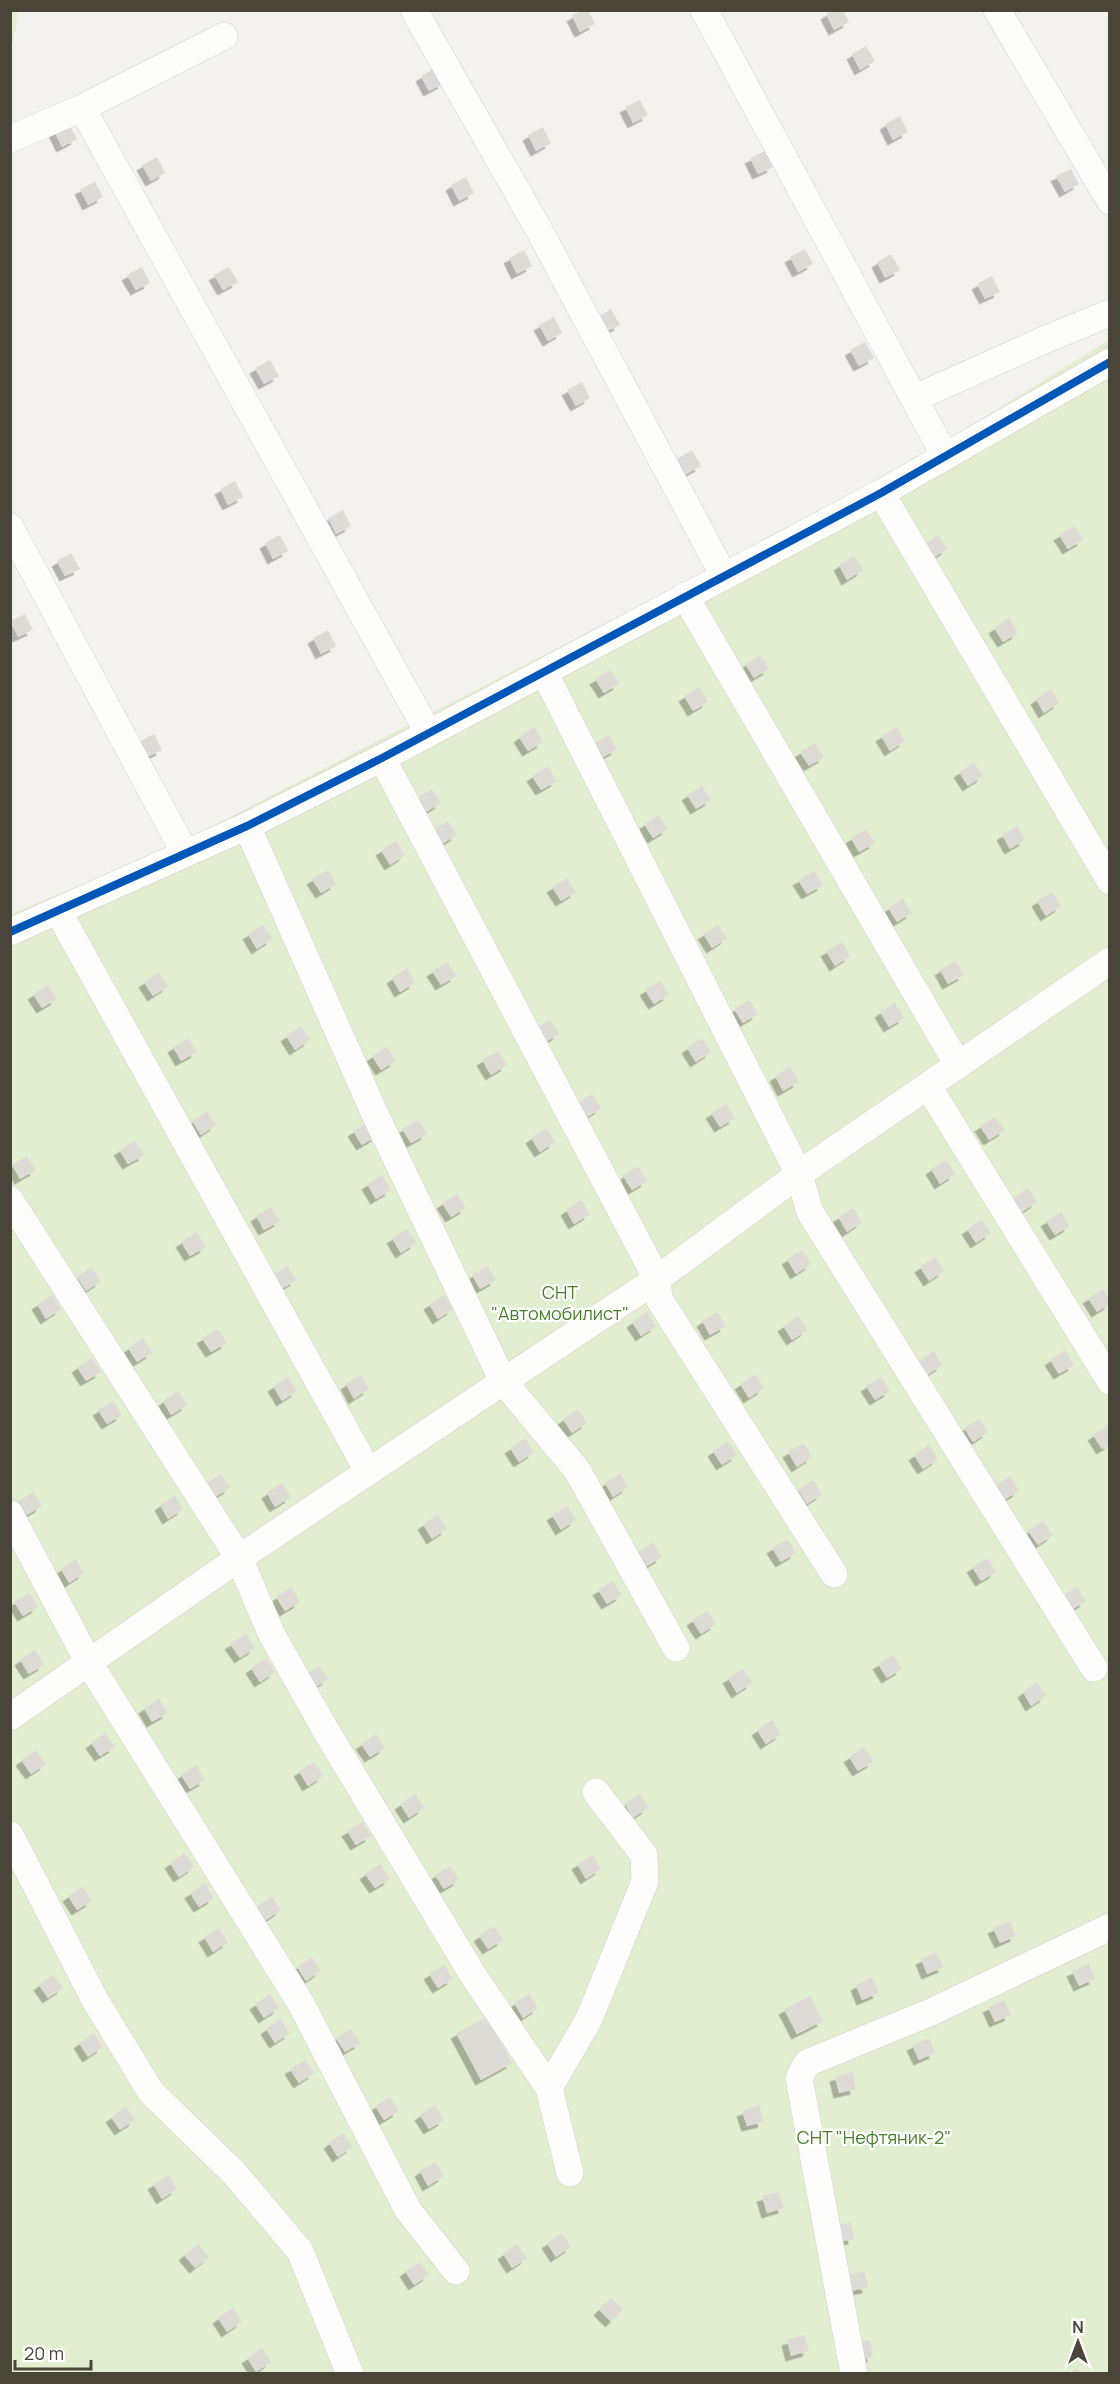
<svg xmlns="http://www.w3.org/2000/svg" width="1120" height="2384" viewBox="0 0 1120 2384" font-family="Manrope,sans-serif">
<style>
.green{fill:#e1eecf}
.building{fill:#dedbd6;filter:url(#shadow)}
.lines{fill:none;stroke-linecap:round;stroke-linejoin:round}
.minor-casing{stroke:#d2d0cb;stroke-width:28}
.minor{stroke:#fdfdfc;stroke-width:27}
.cycleway-casing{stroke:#fff;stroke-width:11}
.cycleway{stroke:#0057b8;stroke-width:8}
.labels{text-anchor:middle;stroke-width:4.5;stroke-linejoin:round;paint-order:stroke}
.park-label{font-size:18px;fill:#4a7f2a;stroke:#fff}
</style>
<defs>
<filter id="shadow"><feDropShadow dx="-5.5" dy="5.5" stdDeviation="0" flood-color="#0004"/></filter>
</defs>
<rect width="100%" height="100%" fill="#f4f2ee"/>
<g class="green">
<path d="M 11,10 L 17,11 L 16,29 L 11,47 Z"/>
<path d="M 1109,340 L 1109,2373 L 11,2374 L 11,914 L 162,852 L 879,482 Z"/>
</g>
<g class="building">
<path d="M 583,10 L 588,10 L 595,24 L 580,32 L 572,16 Z"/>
<path d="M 833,10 L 843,10 L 849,22 L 834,30 L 826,14 Z"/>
<path d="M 866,46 L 875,61 L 860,70 L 852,54 Z"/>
<path d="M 435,68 L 444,83 L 429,91 L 421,76 Z"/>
<path d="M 640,100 L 648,115 L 633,123 L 625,107 Z"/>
<path d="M 900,116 L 908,132 L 893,140 L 885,124 Z"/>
<path d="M 69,124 L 77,139 L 62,147 L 54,131 Z"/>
<path d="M 543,127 L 551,143 L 536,151 L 528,135 Z"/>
<path d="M 765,151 L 773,167 L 758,174 L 750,158 Z"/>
<path d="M 157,157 L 165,173 L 151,181 L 142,165 Z"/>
<path d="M 1071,169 L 1079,184 L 1065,192 L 1056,176 Z"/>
<path d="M 466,177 L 474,193 L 459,201 L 451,185 Z"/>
<path d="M 95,182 L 103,197 L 88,205 L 80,189 Z"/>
<path d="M 805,249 L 813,264 L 798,272 L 790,257 Z"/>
<path d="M 524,250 L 532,266 L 517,274 L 509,258 Z"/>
<path d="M 891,254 L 900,270 L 885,278 L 877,262 Z"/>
<path d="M 142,267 L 150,283 L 136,290 L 127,275 Z"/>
<path d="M 229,267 L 238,282 L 223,290 L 214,275 Z"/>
<path d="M 992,276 L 1000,292 L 985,299 L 977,284 Z"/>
<path d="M 611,309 L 620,325 L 605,332 L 597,317 Z"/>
<path d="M 554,317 L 562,333 L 548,341 L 539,325 Z"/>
<path d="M 865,342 L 874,358 L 859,366 L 850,350 Z"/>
<path d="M 270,360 L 279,376 L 264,384 L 255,368 Z"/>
<path d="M 582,382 L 590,398 L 576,406 L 567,390 Z"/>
<path d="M 692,450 L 701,466 L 686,474 L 677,459 Z"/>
<path d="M 235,481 L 243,497 L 228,505 L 220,489 Z"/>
<path d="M 343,510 L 351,526 L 336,534 L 328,518 Z"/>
<path d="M 1074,526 L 1083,540 L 1068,549 L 1059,535 Z"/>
<path d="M 280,535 L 288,551 L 273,559 L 265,543 Z"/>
<path d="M 938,535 L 947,549 L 932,559 L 923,545 Z"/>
<path d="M 71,553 L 80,569 L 65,576 L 57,561 Z"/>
<path d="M 854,556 L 863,570 L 847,580 L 839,565 Z"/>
<path d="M 25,614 L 33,630 L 18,637 L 10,621 Z"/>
<path d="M 1009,618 L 1018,633 L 1003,642 L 994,628 Z"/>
<path d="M 328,630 L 336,646 L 321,654 L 313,638 Z"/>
<path d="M 760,655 L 769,669 L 754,678 L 745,664 Z"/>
<path d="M 610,670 L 619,684 L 604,693 L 595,679 Z"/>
<path d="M 699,687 L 708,702 L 693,711 L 684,696 Z"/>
<path d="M 1051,689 L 1059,703 L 1044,713 L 1036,699 Z"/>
<path d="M 534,727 L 543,742 L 528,751 L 519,737 Z"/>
<path d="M 896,727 L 905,741 L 890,751 L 881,736 Z"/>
<path d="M 154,734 L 162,750 L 147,757 L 139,742 Z"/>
<path d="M 608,735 L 617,749 L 602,758 L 593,744 Z"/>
<path d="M 815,743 L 824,757 L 809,766 L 800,752 Z"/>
<path d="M 974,763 L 983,776 L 968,786 L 959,772 Z"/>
<path d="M 548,766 L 557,781 L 541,790 L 532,776 Z"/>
<path d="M 702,786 L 711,800 L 696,809 L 687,795 Z"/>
<path d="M 432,789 L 441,803 L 426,812 L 417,798 Z"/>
<path d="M 659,815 L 668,829 L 653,838 L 644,824 Z"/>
<path d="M 448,821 L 457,835 L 442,844 L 433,830 Z"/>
<path d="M 1017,826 L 1025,840 L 1010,849 L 1002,835 Z"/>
<path d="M 866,829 L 875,843 L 859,852 L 851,838 Z"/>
<path d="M 396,841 L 405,855 L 390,865 L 381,850 Z"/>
<path d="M 328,870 L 336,884 L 321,893 L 312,879 Z"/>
<path d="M 814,871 L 823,885 L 807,894 L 798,880 Z"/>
<path d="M 567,878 L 576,892 L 561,901 L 552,887 Z"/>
<path d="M 1052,892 L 1061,906 L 1046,916 L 1037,901 Z"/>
<path d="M 903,899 L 912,913 L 897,922 L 888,908 Z"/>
<path d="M 263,925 L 272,939 L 257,949 L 248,934 Z"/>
<path d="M 718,925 L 727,938 L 712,948 L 703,934 Z"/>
<path d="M 842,942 L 850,956 L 835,966 L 826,951 Z"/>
<path d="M 955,961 L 964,975 L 948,984 L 940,970 Z"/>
<path d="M 447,962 L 456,976 L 441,985 L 432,971 Z"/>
<path d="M 407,968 L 415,983 L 400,992 L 392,978 Z"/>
<path d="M 159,972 L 168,986 L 153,996 L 144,982 Z"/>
<path d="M 660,981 L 669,995 L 654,1004 L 645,990 Z"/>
<path d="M 48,985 L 57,999 L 42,1008 L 33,994 Z"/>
<path d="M 749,1000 L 758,1014 L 743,1023 L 734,1009 Z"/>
<path d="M 895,1003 L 904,1018 L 889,1027 L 880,1012 Z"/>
<path d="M 550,1020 L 559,1034 L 544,1043 L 535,1029 Z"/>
<path d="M 301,1026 L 310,1040 L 295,1050 L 286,1036 Z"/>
<path d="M 188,1038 L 197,1052 L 181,1061 L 173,1047 Z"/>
<path d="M 702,1038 L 711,1052 L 696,1062 L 687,1048 Z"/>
<path d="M 387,1046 L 396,1061 L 381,1070 L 372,1056 Z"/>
<path d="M 498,1051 L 507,1065 L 491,1075 L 482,1060 Z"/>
<path d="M 790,1067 L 799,1082 L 783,1091 L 775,1076 Z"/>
<path d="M 592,1094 L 601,1108 L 586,1118 L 577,1103 Z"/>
<path d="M 726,1104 L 735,1118 L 720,1127 L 711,1113 Z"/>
<path d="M 207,1111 L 216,1125 L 201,1135 L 192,1121 Z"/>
<path d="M 995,1117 L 1005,1130 L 989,1140 L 980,1126 Z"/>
<path d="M 418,1120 L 427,1134 L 411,1143 L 402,1129 Z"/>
<path d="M 368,1122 L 377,1136 L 362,1145 L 353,1131 Z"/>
<path d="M 546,1128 L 555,1142 L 540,1152 L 531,1138 Z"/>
<path d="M 135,1141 L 144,1155 L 128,1164 L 119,1150 Z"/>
<path d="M 27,1156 L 36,1170 L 20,1179 L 12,1165 Z"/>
<path d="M 946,1160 L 955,1174 L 940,1184 L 931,1169 Z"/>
<path d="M 638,1166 L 647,1181 L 632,1190 L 623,1176 Z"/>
<path d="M 382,1175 L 391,1190 L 376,1199 L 367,1184 Z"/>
<path d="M 1028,1188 L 1037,1202 L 1022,1212 L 1013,1198 Z"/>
<path d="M 457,1194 L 466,1208 L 451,1217 L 442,1203 Z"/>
<path d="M 581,1200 L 590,1214 L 574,1224 L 566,1210 Z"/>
<path d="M 271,1207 L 280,1221 L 264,1230 L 256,1216 Z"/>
<path d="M 853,1208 L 862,1222 L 847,1232 L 838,1217 Z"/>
<path d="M 1061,1212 L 1070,1226 L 1055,1235 L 1046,1221 Z"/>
<path d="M 982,1220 L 991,1233 L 976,1243 L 967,1229 Z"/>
<path d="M 407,1229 L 416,1243 L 401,1253 L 392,1238 Z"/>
<path d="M 197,1232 L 206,1247 L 190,1256 L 181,1242 Z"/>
<path d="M 802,1250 L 811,1264 L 796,1274 L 787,1259 Z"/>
<path d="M 935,1257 L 944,1271 L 929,1281 L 920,1267 Z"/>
<path d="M 287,1266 L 296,1280 L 280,1290 L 272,1276 Z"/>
<path d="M 487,1266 L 496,1280 L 480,1289 L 472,1275 Z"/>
<path d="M 92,1267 L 101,1281 L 86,1291 L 77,1277 Z"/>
<path d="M 1103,1289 L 1110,1299 L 1110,1304 L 1097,1312 L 1088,1298 Z"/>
<path d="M 52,1295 L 61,1309 L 46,1319 L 37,1304 Z"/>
<path d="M 444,1295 L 453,1309 L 438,1319 L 429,1304 Z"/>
<path d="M 647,1312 L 656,1326 L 641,1336 L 632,1322 Z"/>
<path d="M 717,1312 L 726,1326 L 710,1335 L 702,1321 Z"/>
<path d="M 798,1316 L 807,1330 L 792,1340 L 783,1326 Z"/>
<path d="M 218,1329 L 227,1343 L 211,1352 L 202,1338 Z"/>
<path d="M 143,1338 L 152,1353 L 137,1362 L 128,1348 Z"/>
<path d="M 1065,1350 L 1074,1365 L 1059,1374 L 1050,1360 Z"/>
<path d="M 934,1351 L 942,1365 L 927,1375 L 919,1361 Z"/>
<path d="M 92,1358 L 101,1372 L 86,1381 L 77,1367 Z"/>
<path d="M 755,1374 L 764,1388 L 749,1398 L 740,1384 Z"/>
<path d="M 361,1375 L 369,1389 L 354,1399 L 346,1384 Z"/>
<path d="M 288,1377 L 297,1391 L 282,1401 L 273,1386 Z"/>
<path d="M 881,1377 L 890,1391 L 875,1400 L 866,1386 Z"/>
<path d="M 178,1391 L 187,1405 L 171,1415 L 163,1401 Z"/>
<path d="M 113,1401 L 122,1415 L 107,1424 L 98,1410 Z"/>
<path d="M 578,1409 L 587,1423 L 572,1433 L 563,1419 Z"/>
<path d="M 979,1419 L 988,1432 L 973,1442 L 964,1428 Z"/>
<path d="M 1108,1425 L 1110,1444 L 1102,1449 L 1093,1435 Z"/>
<path d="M 525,1438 L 534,1452 L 519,1462 L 510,1448 Z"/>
<path d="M 728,1441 L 737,1455 L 722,1465 L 713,1451 Z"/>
<path d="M 803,1443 L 812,1457 L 797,1467 L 788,1452 Z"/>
<path d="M 929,1445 L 938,1459 L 923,1469 L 914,1455 Z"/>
<path d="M 620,1473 L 628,1487 L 613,1497 L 605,1483 Z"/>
<path d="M 221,1474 L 230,1488 L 215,1497 L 206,1483 Z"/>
<path d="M 1010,1476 L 1019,1491 L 1004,1500 L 995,1486 Z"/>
<path d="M 813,1480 L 822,1494 L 807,1504 L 798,1490 Z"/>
<path d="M 282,1483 L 291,1497 L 275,1507 L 267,1493 Z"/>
<path d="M 33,1492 L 42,1506 L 27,1515 L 18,1501 Z"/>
<path d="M 175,1495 L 183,1509 L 168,1519 L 160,1505 Z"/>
<path d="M 567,1506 L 576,1520 L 561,1530 L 552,1515 Z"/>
<path d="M 438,1515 L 447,1529 L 432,1539 L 423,1524 Z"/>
<path d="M 1043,1521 L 1053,1535 L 1038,1545 L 1028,1531 Z"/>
<path d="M 787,1539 L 796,1553 L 781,1562 L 772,1548 Z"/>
<path d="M 653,1542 L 662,1557 L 647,1566 L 638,1552 Z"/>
<path d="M 987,1558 L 996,1572 L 981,1581 L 972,1567 Z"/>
<path d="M 76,1559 L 84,1573 L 69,1583 L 61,1569 Z"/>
<path d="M 613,1581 L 622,1595 L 607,1604 L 598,1590 Z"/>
<path d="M 291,1587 L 300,1602 L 285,1611 L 276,1597 Z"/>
<path d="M 1077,1587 L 1086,1601 L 1071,1610 L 1062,1596 Z"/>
<path d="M 29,1593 L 38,1607 L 23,1616 L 14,1602 Z"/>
<path d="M 707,1611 L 716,1624 L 701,1634 L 692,1620 Z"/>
<path d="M 246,1634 L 255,1648 L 240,1658 L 230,1644 Z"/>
<path d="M 35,1650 L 44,1665 L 29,1674 L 20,1660 Z"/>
<path d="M 893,1655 L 902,1669 L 887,1678 L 878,1664 Z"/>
<path d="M 266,1658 L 275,1672 L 260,1682 L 251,1668 Z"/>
<path d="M 319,1666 L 328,1679 L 313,1689 L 304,1675 Z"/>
<path d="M 743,1669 L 752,1683 L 737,1693 L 728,1678 Z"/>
<path d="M 1037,1682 L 1046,1696 L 1031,1706 L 1023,1692 Z"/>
<path d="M 159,1699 L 168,1713 L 152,1722 L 144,1708 Z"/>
<path d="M 772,1720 L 781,1734 L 766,1744 L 757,1730 Z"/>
<path d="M 105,1733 L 115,1747 L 100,1756 L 91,1743 Z"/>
<path d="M 376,1734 L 385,1748 L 370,1757 L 361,1744 Z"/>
<path d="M 864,1747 L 873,1762 L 858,1771 L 849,1757 Z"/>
<path d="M 36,1750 L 46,1764 L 31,1774 L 21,1760 Z"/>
<path d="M 314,1762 L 323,1776 L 308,1786 L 299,1771 Z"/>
<path d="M 196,1765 L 205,1780 L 190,1789 L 181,1775 Z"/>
<path d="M 415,1794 L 424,1808 L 409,1818 L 400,1804 Z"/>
<path d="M 640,1794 L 648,1808 L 633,1818 L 625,1804 Z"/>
<path d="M 362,1822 L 371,1836 L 356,1845 L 347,1831 Z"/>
<path d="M 185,1853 L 194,1867 L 179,1877 L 170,1863 Z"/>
<path d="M 592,1855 L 601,1869 L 586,1879 L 577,1864 Z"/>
<path d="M 380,1864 L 390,1879 L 375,1888 L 365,1874 Z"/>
<path d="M 450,1866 L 459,1880 L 444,1889 L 435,1875 Z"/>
<path d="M 205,1883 L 214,1898 L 199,1907 L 190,1893 Z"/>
<path d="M 83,1886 L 92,1901 L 77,1910 L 68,1896 Z"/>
<path d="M 272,1896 L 281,1910 L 266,1920 L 257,1906 Z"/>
<path d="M 1010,1921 L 1016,1936 L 1000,1943 L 993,1928 Z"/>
<path d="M 494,1926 L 503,1940 L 488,1949 L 479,1936 Z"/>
<path d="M 219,1928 L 228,1942 L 213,1952 L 204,1937 Z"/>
<path d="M 937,1952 L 944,1967 L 927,1974 L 921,1959 Z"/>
<path d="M 312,1957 L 321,1971 L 306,1981 L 297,1967 Z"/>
<path d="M 1089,1964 L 1095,1979 L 1079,1986 L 1072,1971 Z"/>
<path d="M 444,1965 L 453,1979 L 438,1988 L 429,1974 Z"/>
<path d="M 53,1975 L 63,1988 L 48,1998 L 39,1985 Z"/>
<path d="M 872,1977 L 879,1993 L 862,2000 L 856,1985 Z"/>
<path d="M 270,1994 L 279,2008 L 264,2018 L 255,2004 Z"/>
<path d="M 529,1994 L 538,2008 L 523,2018 L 514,2003 Z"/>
<path d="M 810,1996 L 823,2021 L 797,2034 L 784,2009 Z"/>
<path d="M 1004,2000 L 1011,2015 L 995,2022 L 988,2007 Z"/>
<path d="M 487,2017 L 512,2063 L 481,2080 L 456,2033 Z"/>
<path d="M 280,2019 L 290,2033 L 275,2043 L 266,2029 Z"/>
<path d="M 351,2029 L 360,2043 L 345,2052 L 336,2038 Z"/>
<path d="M 94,2033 L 103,2047 L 88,2057 L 79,2043 Z"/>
<path d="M 929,2038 L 935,2053 L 919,2060 L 912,2045 Z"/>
<path d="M 305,2060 L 314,2073 L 299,2083 L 290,2069 Z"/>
<path d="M 852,2072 L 856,2089 L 839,2093 L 835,2076 Z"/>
<path d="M 390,2097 L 399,2111 L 384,2120 L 375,2106 Z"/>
<path d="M 435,2105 L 444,2120 L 429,2129 L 420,2115 Z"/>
<path d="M 759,2105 L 764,2122 L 747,2126 L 742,2111 Z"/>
<path d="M 126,2107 L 135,2120 L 120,2130 L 111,2117 Z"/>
<path d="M 343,2133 L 352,2147 L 338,2157 L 329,2143 Z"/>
<path d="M 435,2162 L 444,2176 L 428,2186 L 420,2171 Z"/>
<path d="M 168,2175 L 177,2189 L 162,2199 L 153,2184 Z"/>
<path d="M 779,2192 L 784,2208 L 767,2213 L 762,2196 Z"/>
<path d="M 851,2222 L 854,2239 L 837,2242 L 833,2226 Z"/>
<path d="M 562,2233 L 571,2247 L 556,2257 L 547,2243 Z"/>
<path d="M 198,2244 L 209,2257 L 195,2268 L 184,2255 Z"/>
<path d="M 517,2244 L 527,2258 L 512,2268 L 503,2254 Z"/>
<path d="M 420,2262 L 429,2275 L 414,2285 L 405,2271 Z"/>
<path d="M 864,2271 L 868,2288 L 850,2291 L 847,2275 Z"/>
<path d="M 611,2298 L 623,2309 L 611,2322 L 599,2310 Z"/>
<path d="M 233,2308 L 242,2322 L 227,2332 L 218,2318 Z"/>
<path d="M 804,2335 L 809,2351 L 791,2356 L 787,2340 Z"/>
<path d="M 870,2340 L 873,2357 L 856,2361 L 853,2344 Z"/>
<path d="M 262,2348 L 271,2362 L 256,2372 L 247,2358 Z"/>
<path d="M 1075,2368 L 1084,2374 L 1071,2374 Z"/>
</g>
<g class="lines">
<defs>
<g id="minor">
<path d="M 414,10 L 539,230 L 724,576"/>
<path d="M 704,10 L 945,456"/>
<path d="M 997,10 L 1110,201"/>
<path d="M 82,108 L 428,732"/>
<path d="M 10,139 L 82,108 L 224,36"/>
<path d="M 915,398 L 1044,340 L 1110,313"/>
<path d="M 881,493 L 1110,881"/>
<path d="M 10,527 L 185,853"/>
<path d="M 685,596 L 958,1065"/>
<path d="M 544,672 L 799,1174 L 810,1212 L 1094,1668"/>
<path d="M 382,758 L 657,1279 L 659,1299 L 834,1574"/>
<path d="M 247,826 L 374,1112 L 503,1381 L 577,1470 L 676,1648"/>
<path d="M 58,911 L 368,1471"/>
<path d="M 10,932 L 247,826 L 382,758 L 881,493 L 1110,362"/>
<path d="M 928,1086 L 1110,1381"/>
<path d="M 10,1200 L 239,1558 L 271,1633 L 325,1729 L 473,1975 L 549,2088 L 570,2173"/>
<path d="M 10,1514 L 89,1663 L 300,2002 L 408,2210 L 456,2271"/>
<path d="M 10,1717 L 239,1558 L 657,1279 L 799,1174 L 1110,961"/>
<path d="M 10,1835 L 95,2000 L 151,2092 L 235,2174 L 300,2251 L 350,2374"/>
<path d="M 549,2088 L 589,2019 L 645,1881 L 644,1855 L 596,1792"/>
<path d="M 854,2374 L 799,2078 L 807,2063 L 931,2012 L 1110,1927"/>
</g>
</defs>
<use href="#minor" class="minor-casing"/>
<use href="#minor" class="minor"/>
<defs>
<path id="cycleway" d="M 10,932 L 247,826 L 382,758 L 881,493 L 1110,362"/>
</defs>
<use href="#cycleway" class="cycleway-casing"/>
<use href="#cycleway" class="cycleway"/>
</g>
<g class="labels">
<g class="park-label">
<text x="560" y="1299">СНТ<tspan x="560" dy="21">"Автомобилист"</tspan></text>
<text x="874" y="2144">СНТ "Нефтяник-2"</text>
</g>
</g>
<rect width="1120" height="2384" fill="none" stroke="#4b4439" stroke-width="24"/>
<g transform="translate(1078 2342)" stroke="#ffffff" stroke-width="4.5" paint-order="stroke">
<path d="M0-4.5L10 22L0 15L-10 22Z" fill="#4b4439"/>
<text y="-9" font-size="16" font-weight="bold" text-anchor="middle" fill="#4b4439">N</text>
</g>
<path d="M15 2360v9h76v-9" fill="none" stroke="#4b4439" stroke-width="3"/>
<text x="24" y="2360" font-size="18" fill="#4b4439" stroke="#ffffff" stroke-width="4.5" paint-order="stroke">20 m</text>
</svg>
